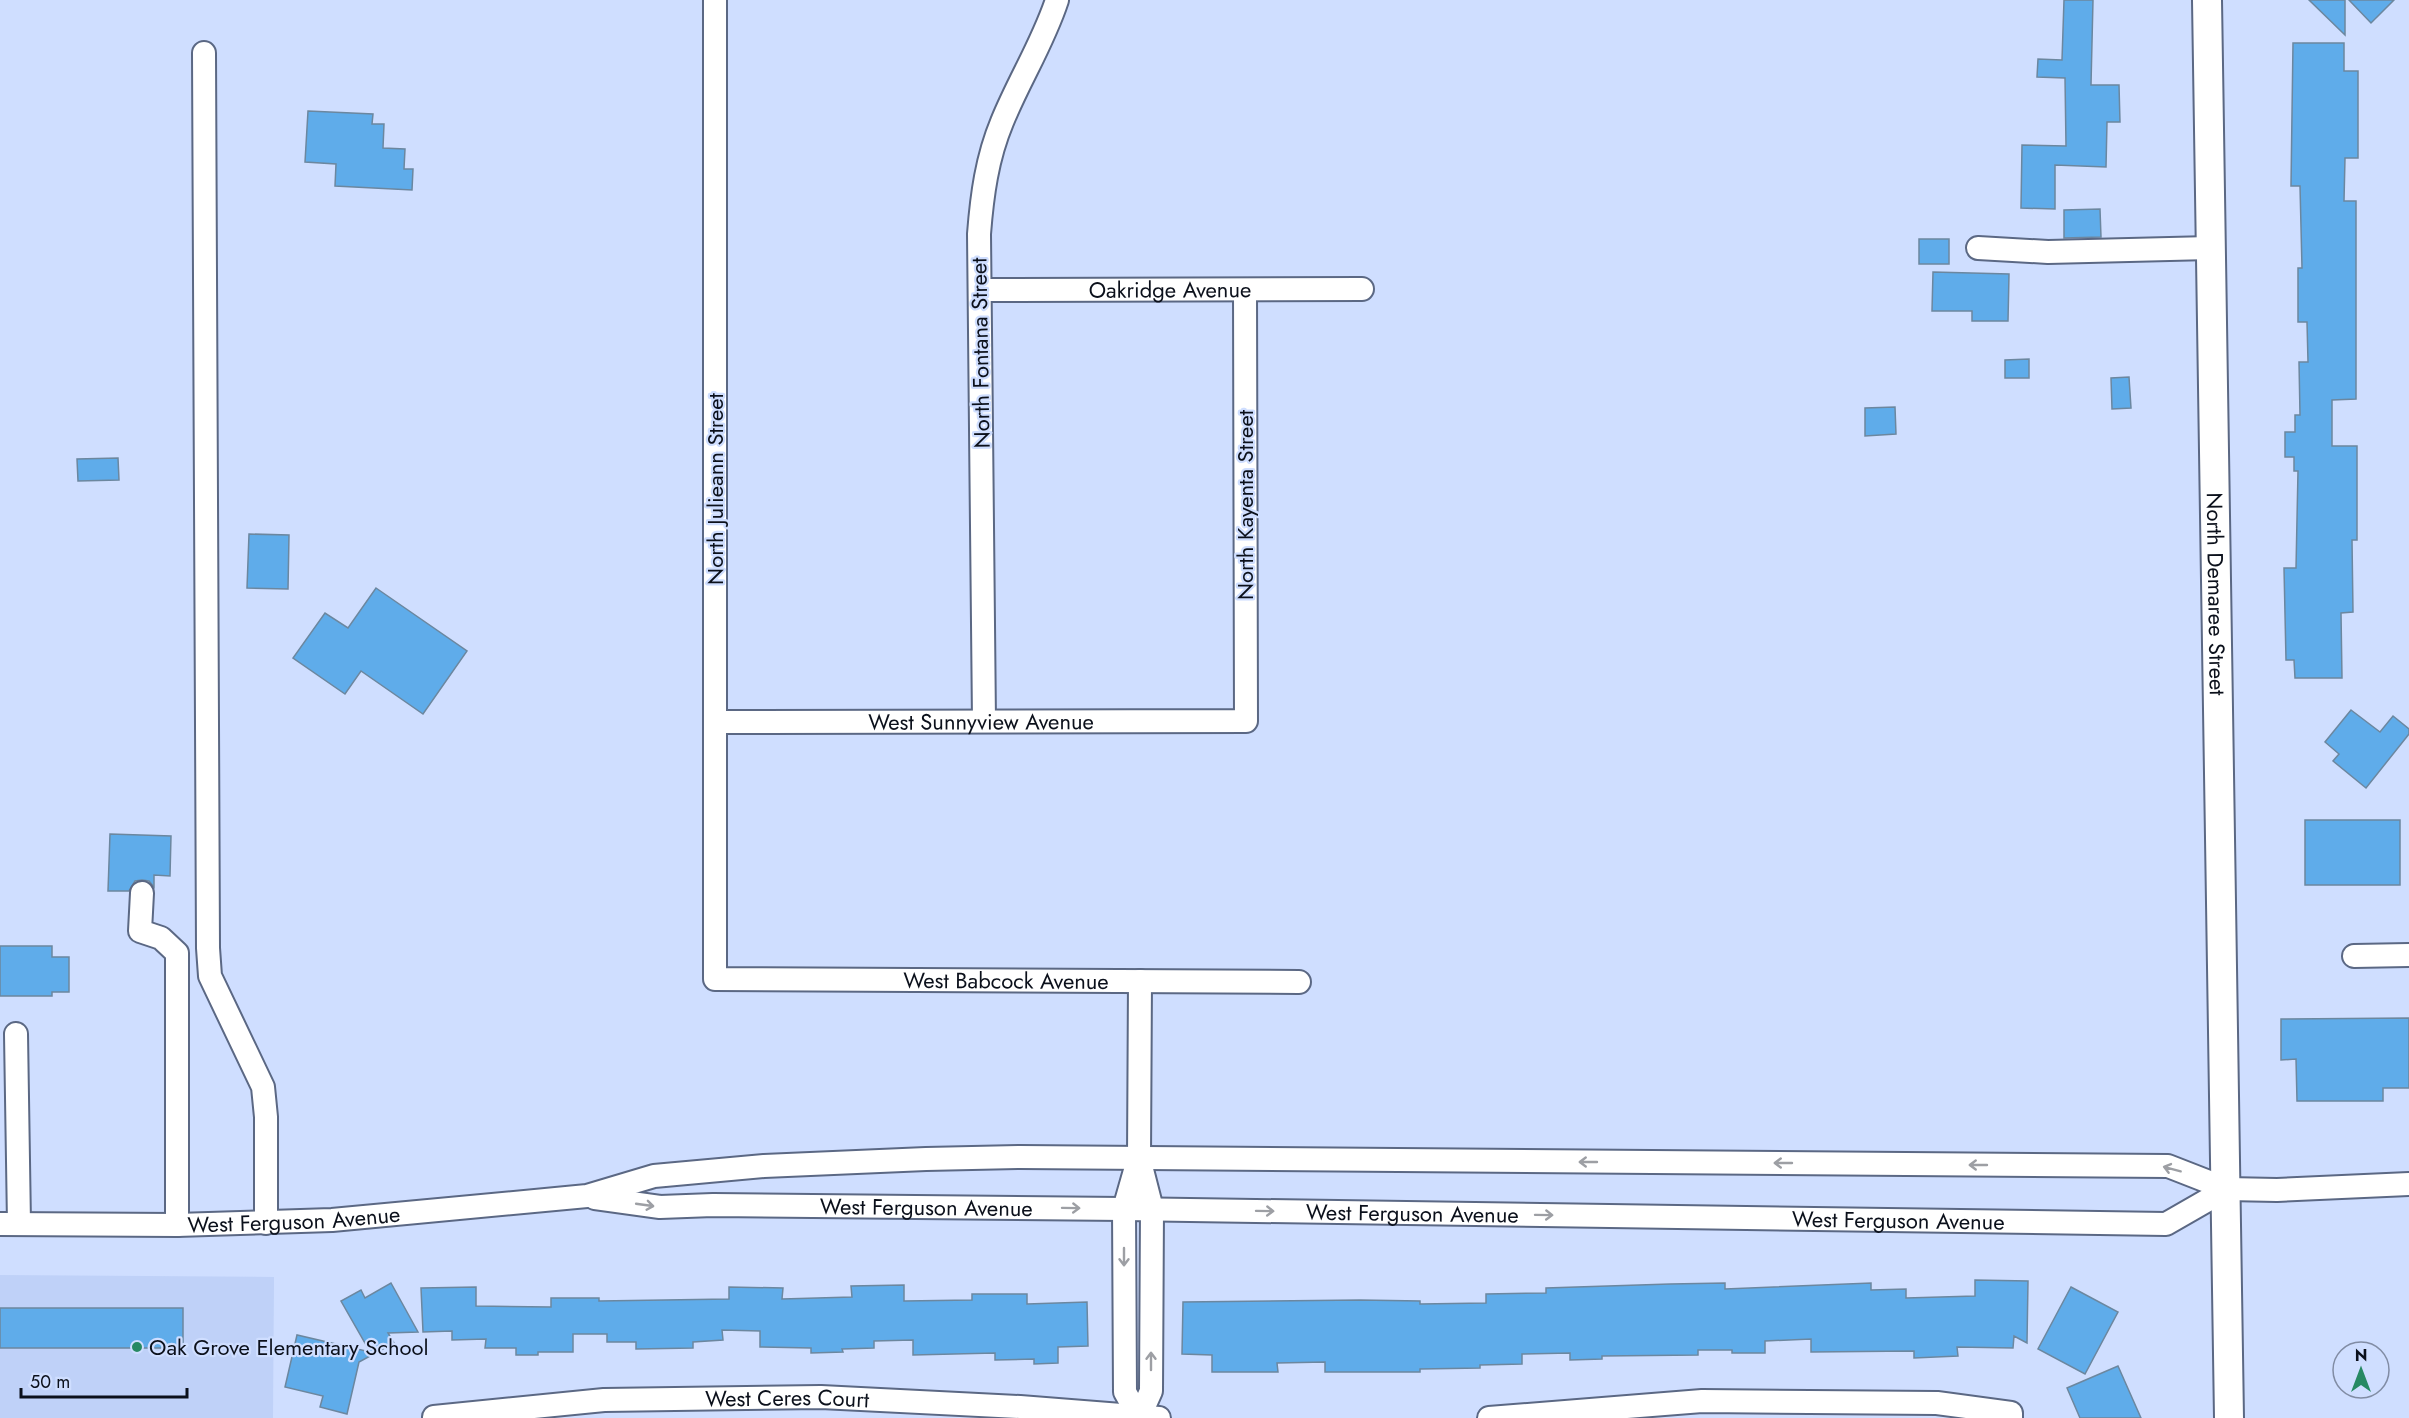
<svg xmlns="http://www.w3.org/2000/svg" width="2409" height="1418" viewBox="0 0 2409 1418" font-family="Jost,sans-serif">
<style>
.built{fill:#bfd1f8}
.building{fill:#5facea;stroke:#6c879f;stroke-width:1.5}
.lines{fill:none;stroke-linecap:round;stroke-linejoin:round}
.minor-casing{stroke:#5b6884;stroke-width:26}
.major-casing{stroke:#5b6884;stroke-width:32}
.minor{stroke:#fff;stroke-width:22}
.major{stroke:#fff;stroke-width:28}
.oneway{stroke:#9d9fa4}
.poi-dot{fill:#278963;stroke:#cfdeff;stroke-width:2}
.labels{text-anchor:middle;stroke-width:4.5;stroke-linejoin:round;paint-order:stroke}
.street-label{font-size:22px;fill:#0b101b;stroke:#cfdeff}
.poi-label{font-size:22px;fill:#0b101b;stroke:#cfdeff;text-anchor:start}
</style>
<rect width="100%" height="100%" fill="#cfdeff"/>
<path class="built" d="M 0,1275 L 274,1277 L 273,1418 L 0,1418 Z"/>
<g class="building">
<path d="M 2064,0 L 2093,0 L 2091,85 L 2119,85 L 2120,122 L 2107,122 L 2106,167 L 2055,165 L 2055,209 L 2021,208 L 2022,145 L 2066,146 L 2065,78 L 2037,77 L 2038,59 L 2062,60 Z"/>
<path d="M 2309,0 L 2345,0 L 2345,35 Z"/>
<path d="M 2349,0 L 2394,0 L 2371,23 Z"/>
<path d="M 2293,43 L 2344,43 L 2344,71 L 2358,71 L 2358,158 L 2345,158 L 2344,201 L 2356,201 L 2356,399 L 2332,400 L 2332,446 L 2357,446 L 2357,540 L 2352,540 L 2353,612 L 2341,613 L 2342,678 L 2295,678 L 2294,660 L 2286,660 L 2284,568 L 2296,568 L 2298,471 L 2294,471 L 2294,457 L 2285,457 L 2285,432 L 2295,432 L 2295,415 L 2300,415 L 2299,362 L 2308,362 L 2307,322 L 2298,322 L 2298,268 L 2302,268 L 2300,186 L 2291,186 Z"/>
<path d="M 308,111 L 373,114 L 372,124 L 384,124 L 383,148 L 405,149 L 404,169 L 413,169 L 412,190 L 335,186 L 336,164 L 305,162 Z"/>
<path d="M 2100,209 L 2101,237 L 2064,238 L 2064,210 Z"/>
<rect x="1919" y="239" width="30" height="25"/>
<path d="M 1933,272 L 2009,274 L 2008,321 L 1972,321 L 1972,311 L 1932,311 Z"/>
<path d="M 2029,359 L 2029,378 L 2005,378 L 2005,360 Z"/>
<path d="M 2129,377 L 2131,408 L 2112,409 L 2111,378 Z"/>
<path d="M 1895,407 L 1896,434 L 1865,436 L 1865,408 Z"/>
<path d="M 118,458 L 119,480 L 78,481 L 77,459 Z"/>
<path d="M 249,534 L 289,535 L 288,589 L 247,588 Z"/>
<path d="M 376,588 L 467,651 L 423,714 L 361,671 L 345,694 L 293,658 L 325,613 L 348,628 Z"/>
<path d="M 2351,710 L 2380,732 L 2393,716 L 2409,729 L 2409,734 L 2366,788 L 2333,761 L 2339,754 L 2325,742 Z"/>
<rect x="2305" y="820" width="95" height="65"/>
<path d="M 110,834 L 171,836 L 170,876 L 154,875 L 154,887 L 149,881 L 142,880 L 135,881 L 129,891 L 108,891 Z"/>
<path d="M 0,946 L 52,946 L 52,957 L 69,957 L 69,992 L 52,992 L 52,996 L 0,996 Z"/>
<path d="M 2409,1018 L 2409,1088 L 2383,1088 L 2383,1101 L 2297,1101 L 2296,1059 L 2281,1060 L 2281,1019 Z"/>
<path d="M 1975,1280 L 2028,1281 L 2027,1343 L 2014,1336 L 2013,1348 L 1957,1347 L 1958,1356 L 1914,1358 L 1914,1351 L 1811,1352 L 1811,1339 L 1765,1341 L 1765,1353 L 1732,1353 L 1732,1350 L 1698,1350 L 1698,1355 L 1602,1356 L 1602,1359 L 1570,1360 L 1570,1353 L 1522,1354 L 1522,1364 L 1480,1365 L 1480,1368 L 1420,1369 L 1420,1372 L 1325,1372 L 1325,1362 L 1277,1363 L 1278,1372 L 1212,1372 L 1212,1355 L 1182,1354 L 1183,1302 L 1360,1300 L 1420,1301 L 1420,1304 L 1486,1303 L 1486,1294 L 1546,1293 L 1546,1288 L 1670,1284 L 1725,1283 L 1725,1289 L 1871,1283 L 1871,1290 L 1906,1289 L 1906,1298 L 1975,1296 Z"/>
<path d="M 391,1283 L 418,1332 L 388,1333 L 394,1343 L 359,1362 L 347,1414 L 320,1407 L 323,1396 L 285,1387 L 297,1335 L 370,1352 L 341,1301 L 361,1290 L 365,1298 Z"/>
<path d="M 904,1285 L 904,1301 L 972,1300 L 972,1294 L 1027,1294 L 1027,1304 L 1087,1302 L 1088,1346 L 1058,1347 L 1058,1363 L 1034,1364 L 1034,1359 L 995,1360 L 995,1353 L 913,1355 L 913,1340 L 874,1341 L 874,1348 L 842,1349 L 843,1352 L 811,1353 L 811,1348 L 760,1347 L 760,1331 L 722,1330 L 723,1340 L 693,1342 L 693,1348 L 636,1349 L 636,1342 L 607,1342 L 607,1334 L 573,1334 L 573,1352 L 538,1352 L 538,1355 L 516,1355 L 516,1348 L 485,1348 L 486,1339 L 452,1340 L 452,1331 L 423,1332 L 421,1288 L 476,1287 L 476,1306 L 551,1307 L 551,1298 L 599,1298 L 599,1301 L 729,1299 L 729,1287 L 783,1288 L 782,1299 L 852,1297 L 851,1286 Z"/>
<path d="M 2071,1287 L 2118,1312 L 2085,1374 L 2038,1349 Z"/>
<rect x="0" y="1308" width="183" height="40"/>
<path d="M 2118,1366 L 2141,1418 L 2080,1418 L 2067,1388 Z"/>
</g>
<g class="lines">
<defs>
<g id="minor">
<path id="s1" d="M 715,0 L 715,979 L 1299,982"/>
<path d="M 204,53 L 208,948 L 210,976 L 263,1087 L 266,1117 L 266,1223"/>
<path d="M 1978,248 L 2048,252 L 2210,248"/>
<path id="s2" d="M 980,290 L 1362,289"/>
<path d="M 984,721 L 979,234 C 982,195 987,158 1002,122 C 1019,80 1043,43 1057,0"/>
<path id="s3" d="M 715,722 L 1246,721 L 1245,290"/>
<path d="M 142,893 L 140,931 L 161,938 L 177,953 L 177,1225"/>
<path d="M 2354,956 L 2409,955"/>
<path d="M 16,1034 L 19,1224"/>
<path d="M 1138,1160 L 1124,1209 L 1125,1392 L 1139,1417"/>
<path id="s4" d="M 595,1198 L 660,1207 L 713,1205 L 1124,1209 L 2166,1224 L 2227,1189"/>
<path id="s5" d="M 0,1224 L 177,1225 L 332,1220 L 587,1196 L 654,1176 L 764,1166 L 926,1159 L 1020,1157 L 2168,1166 L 2227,1189 L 2277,1190 L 2409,1184"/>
<path id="s6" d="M 434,1417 L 604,1400 L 821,1397 L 1020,1407 L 1159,1418"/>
<path d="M 1139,1418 L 1151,1391 L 1152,1209 L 1139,1158 L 1140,981"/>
<path d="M 1489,1418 L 1702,1401 L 1937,1403 L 2011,1413 L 2011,1418"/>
</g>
<g id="major">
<path id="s7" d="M 2207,0 L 2229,1418"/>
</g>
</defs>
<use href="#minor" class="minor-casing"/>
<use href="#major" class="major-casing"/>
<use href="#minor" class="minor"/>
<use href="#major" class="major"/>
</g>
<defs><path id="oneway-shaft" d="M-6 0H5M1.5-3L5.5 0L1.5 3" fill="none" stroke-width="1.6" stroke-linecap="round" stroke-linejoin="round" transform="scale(1.5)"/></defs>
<g class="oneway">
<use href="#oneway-shaft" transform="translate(1588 1162) rotate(-180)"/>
<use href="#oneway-shaft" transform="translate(1783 1163) rotate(-180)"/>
<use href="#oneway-shaft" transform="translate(1978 1165) rotate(-180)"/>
<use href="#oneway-shaft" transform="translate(2172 1169) rotate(-165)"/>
<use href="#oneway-shaft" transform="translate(645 1205) rotate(8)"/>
<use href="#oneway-shaft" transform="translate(1071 1208) rotate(1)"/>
<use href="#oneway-shaft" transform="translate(1265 1211) rotate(1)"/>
<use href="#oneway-shaft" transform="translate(1544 1215) rotate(1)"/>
<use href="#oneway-shaft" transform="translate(1124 1257) rotate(90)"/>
<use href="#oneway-shaft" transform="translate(1151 1361) rotate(-90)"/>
</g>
<circle class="poi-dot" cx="137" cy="1347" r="6"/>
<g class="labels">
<g class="street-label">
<text dy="8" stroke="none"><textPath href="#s2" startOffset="190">Oakridge Avenue</textPath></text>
<text transform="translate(980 353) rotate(-91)" y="8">North Fontana Street</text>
<text transform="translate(715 489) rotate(-90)" y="8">North Julieann Street</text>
<text transform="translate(1245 505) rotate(-90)" y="8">North Kayenta Street</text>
<text dy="8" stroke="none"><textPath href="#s7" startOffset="594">North Demaree Street</textPath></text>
<text dy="8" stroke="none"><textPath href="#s3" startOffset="266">West Sunnyview Avenue</textPath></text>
<text dy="8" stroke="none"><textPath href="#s1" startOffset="1270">West Babcock Avenue</textPath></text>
<text dy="8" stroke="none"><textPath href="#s4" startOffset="332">West Ferguson Avenue</textPath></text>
<text dy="8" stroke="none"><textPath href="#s4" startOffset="818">West Ferguson Avenue</textPath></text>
<text dy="8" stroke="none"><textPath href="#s5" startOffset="294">West Ferguson Avenue</textPath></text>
<text dy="8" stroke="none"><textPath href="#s4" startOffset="1304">West Ferguson Avenue</textPath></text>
<text dy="8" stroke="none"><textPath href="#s6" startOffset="354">West Ceres Court</textPath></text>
</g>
<g class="poi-label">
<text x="149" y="1355">Oak Grove Elementary School</text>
</g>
</g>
<g transform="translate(2361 1370)"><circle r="28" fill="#cfdeff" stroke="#818ca4" stroke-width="1.5"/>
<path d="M0-4.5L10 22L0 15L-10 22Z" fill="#278963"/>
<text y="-9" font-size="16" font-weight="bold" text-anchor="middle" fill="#0b101b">N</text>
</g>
<path d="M21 1388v9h166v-9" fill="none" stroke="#0b101b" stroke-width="3"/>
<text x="30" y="1388" font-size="18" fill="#0b101b" stroke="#cfdeff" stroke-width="4.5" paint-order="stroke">50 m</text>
</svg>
